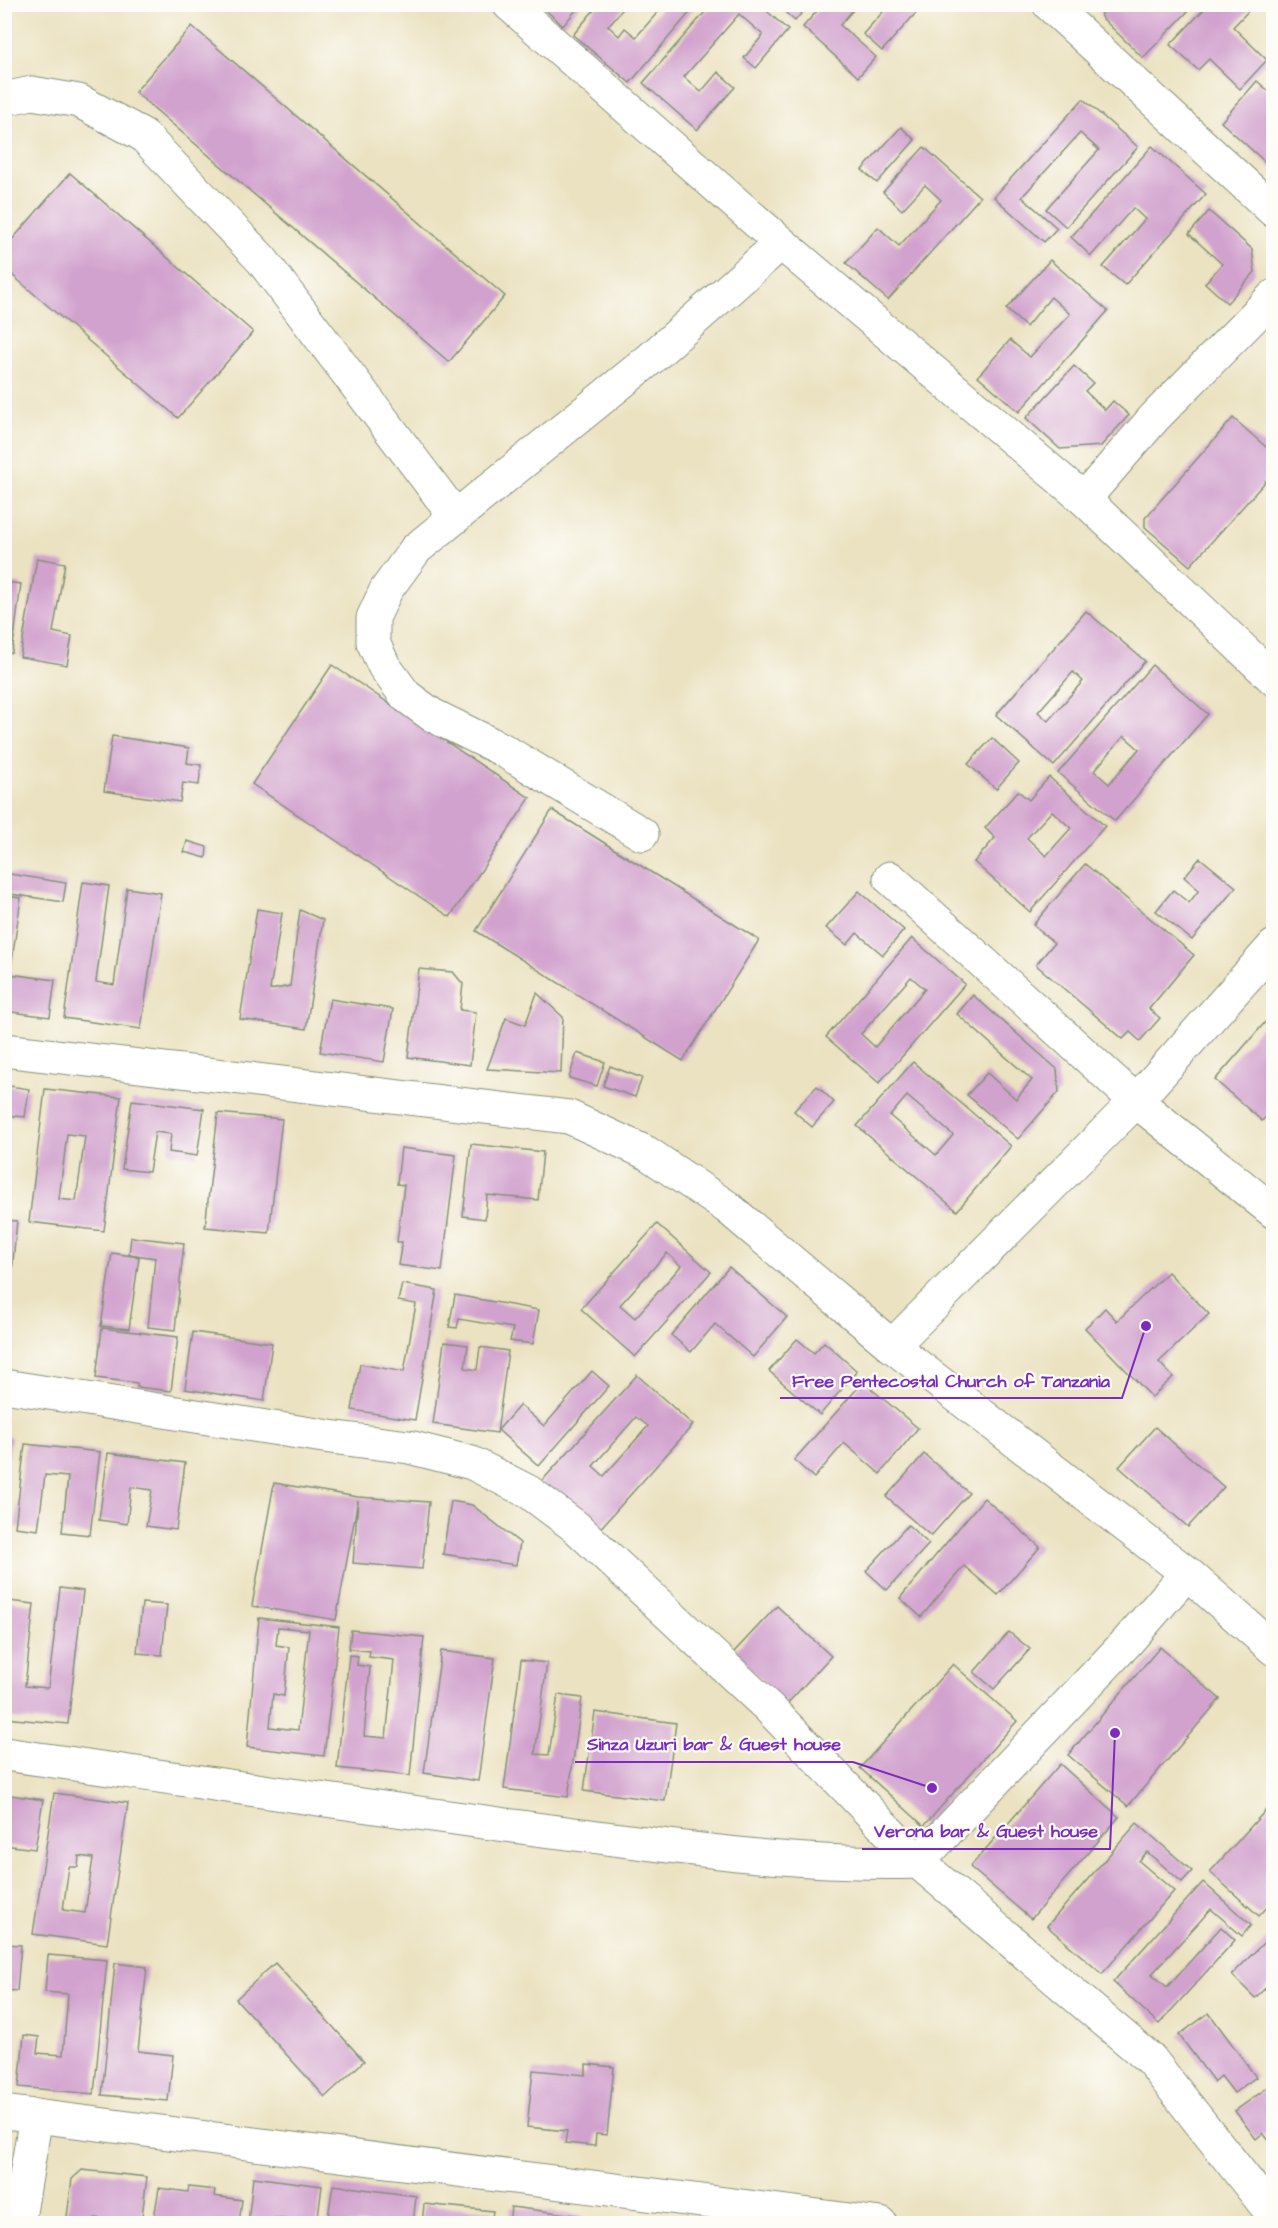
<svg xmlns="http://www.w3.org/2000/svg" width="1278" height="2228" viewBox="0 0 1278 2228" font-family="'Architects Daughter',sans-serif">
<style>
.building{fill:#d1a2ce;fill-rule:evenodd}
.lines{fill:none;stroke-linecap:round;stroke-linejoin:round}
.minor-casing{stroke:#85907a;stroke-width:35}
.minor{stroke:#fff;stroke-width:33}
.leader{fill:none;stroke:#7b2cbf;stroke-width:2}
.callout-dot{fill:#7b2cbf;stroke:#fdfcf7;stroke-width:2}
.callout-label{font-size:18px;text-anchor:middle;font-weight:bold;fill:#7b2cbf;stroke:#fdfcf7;stroke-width:4.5;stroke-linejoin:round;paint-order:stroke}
</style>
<rect width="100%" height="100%" fill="#fdfcf7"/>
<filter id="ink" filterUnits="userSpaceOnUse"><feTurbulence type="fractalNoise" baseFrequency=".0167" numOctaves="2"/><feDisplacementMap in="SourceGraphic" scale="12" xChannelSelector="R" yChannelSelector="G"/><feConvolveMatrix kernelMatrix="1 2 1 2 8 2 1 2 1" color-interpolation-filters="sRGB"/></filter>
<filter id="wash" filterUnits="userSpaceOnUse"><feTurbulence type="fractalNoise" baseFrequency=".008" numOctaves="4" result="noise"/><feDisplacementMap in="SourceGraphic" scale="24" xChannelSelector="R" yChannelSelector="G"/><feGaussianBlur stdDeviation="1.35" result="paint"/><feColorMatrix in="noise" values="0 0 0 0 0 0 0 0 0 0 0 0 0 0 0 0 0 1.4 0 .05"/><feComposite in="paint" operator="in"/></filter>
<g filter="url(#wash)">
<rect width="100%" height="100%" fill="#ebe2c1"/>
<g id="blocks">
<g class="building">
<path d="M 539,4 L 581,4 L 563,26 Z"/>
<path d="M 599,4 L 627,4 L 608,26 L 619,36 L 625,28 L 636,37 L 665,4 L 697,4 L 630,83 L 573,35 Z"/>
<path d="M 712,4 L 759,4 L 788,30 L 756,68 L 744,58 L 763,35 L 739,14 L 684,77 L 701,92 L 718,72 L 735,87 L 697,130 L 643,83 Z"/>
<path d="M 776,4 L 809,4 L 795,21 Z"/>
<path d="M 823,4 L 858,4 L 840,25 L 876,57 L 858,77 L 803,27 Z"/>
<path d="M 890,4 L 924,4 L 882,51 L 863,34 Z"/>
<path d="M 1100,4 L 1195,4 L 1143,58 L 1101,17 Z"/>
<path d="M 1209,4 L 1255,4 L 1233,27 L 1267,60 L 1240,89 L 1209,59 L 1198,70 L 1170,45 Z"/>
<path d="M 192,26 L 505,296 L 449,362 L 135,92 Z"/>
<path d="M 1257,81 L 1274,96 L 1274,170 L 1221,122 Z"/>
<path d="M 1083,99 L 1138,147 L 1066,227 L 1046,209 L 1099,150 L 1080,133 L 1022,197 L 1057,228 L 1044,242 L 994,197 Z"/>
<path d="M 901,127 L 915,140 L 877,183 L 862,170 Z"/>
<path d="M 1152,146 L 1206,194 L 1125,285 L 1103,267 L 1145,219 L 1133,208 L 1091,256 L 1071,237 Z"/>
<path d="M 924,147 L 980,197 L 888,300 L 846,263 L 878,227 L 899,246 L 941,200 L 925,185 L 902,210 L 883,192 Z"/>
<path d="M 70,173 L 253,332 L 178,418 L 4,268 L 4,249 Z"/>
<path d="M 1209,211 L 1252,249 L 1255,272 L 1227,303 L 1205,283 L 1222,264 L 1189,234 Z"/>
<path d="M 1050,260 L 1108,311 L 1019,412 L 978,376 L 1010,340 L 1030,357 L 1070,314 L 1051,297 L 1026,327 L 1006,309 Z"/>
<path d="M 1074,366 L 1093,383 L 1085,391 L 1105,410 L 1113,401 L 1129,415 L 1101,446 L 1060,449 L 1026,418 Z"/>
<path d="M 1233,418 L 1274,454 L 1274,472 L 1190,566 L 1145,527 L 1145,518 Z"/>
<path d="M 37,558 L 65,563 L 53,632 L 72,636 L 67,665 L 20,657 Z"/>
<path d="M 4,582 L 21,584 L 12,653 L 4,652 Z"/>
<path d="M 1086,611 L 1145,661 L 1054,766 L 996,715 ZM 1073,672 L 1083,681 L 1048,721 L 1038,712 Z"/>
<path d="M 332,665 L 530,798 L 450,917 L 252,784 Z"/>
<path d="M 1152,665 L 1208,714 L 1115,821 L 1058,773 ZM 1124,736 L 1139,749 L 1109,784 L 1094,771 Z"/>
<path d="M 112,736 L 189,748 L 187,763 L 201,765 L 199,785 L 183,783 L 180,802 L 104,791 Z"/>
<path d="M 992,738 L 1019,763 L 996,789 L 968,764 Z"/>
<path d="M 1049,777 L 1105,826 L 1030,912 L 974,862 L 995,838 L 985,828 L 1018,791 L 1029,800 ZM 1052,811 L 1071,828 L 1046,856 L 1027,838 Z"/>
<path d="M 552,810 L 759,940 L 683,1061 L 476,931 Z"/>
<path d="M 187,841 L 207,847 L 206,858 L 184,852 Z"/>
<path d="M 1200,858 L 1236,887 L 1192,940 L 1156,911 L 1173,890 L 1189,903 L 1199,890 L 1184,877 Z"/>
<path d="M 1085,864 L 1194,955 L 1149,1009 L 1160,1018 L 1140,1041 L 1130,1032 L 1123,1039 L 1036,965 L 1054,943 L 1033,925 Z"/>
<path d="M 4,873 L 66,883 L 63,902 L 4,893 Z"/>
<path d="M 83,882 L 109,886 L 96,982 L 114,985 L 127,888 L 161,893 L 141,1029 L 64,1018 Z"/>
<path d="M 859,891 L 904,930 L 883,955 L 857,933 L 847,945 L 826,928 Z"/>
<path d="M 4,896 L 21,898 L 10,974 L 55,980 L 50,1017 L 4,1011 Z"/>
<path d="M 257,909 L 282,913 L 270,990 L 290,986 L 300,910 L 323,920 L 306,1029 L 240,1019 Z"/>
<path d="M 912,938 L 965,984 L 879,1083 L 826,1037 ZM 911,977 L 925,989 L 875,1047 L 861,1034 Z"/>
<path d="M 419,969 L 453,972 L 463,984 L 460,1010 L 476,1012 L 470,1065 L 408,1057 Z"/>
<path d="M 537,993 L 563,1017 L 561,1073 L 487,1069 L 506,1018 L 525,1025 Z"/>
<path d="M 973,995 L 1057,1069 L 1059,1092 L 1018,1139 L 967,1095 L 987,1073 L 1016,1099 L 1032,1080 L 957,1014 Z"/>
<path d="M 330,999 L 393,1009 L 384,1062 L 320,1052 Z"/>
<path d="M 1274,1012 L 1274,1108 L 1262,1121 L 1215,1080 Z"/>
<path d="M 577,1053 L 605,1062 L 597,1086 L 569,1078 Z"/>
<path d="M 913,1062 L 1011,1146 L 957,1211 L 857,1126 ZM 907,1096 L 953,1135 L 936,1155 L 890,1116 Z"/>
<path d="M 610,1066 L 642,1078 L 635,1097 L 603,1086 Z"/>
<path d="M 4,1085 L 29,1089 L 25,1117 L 4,1115 Z"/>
<path d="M 817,1086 L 834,1102 L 812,1127 L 794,1111 Z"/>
<path d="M 45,1089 L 121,1097 L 104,1231 L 29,1222 ZM 67,1134 L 85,1136 L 76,1201 L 59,1199 Z"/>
<path d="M 132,1100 L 204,1109 L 197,1156 L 169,1152 L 171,1134 L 155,1132 L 149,1172 L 122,1169 Z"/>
<path d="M 218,1113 L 282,1119 L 269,1233 L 205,1227 Z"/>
<path d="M 471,1144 L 543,1152 L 538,1200 L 487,1195 L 485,1219 L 463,1216 Z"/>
<path d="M 401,1148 L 456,1155 L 442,1271 L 398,1265 L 402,1242 L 397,1242 L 404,1185 L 397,1184 Z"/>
<path d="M 4,1220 L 17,1221 L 10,1292 L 4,1291 Z"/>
<path d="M 657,1224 L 711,1272 L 635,1357 L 581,1309 ZM 667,1253 L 681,1266 L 635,1318 L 620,1305 Z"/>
<path d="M 131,1237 L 184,1243 L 175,1330 L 148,1327 L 155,1258 L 129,1254 Z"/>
<path d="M 112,1253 L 139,1257 L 129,1329 L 101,1326 Z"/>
<path d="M 729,1267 L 787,1317 L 753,1357 L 715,1324 L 691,1352 L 671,1335 Z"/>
<path d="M 1168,1272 L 1209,1314 L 1159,1362 L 1173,1377 L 1152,1397 L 1085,1328 L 1105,1308 L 1117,1321 Z"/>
<path d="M 402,1284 L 437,1290 L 415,1420 L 352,1410 L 360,1364 L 404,1372 L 416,1304 L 398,1301 Z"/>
<path d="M 455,1295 L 539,1310 L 533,1344 L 510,1341 L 513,1328 L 459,1319 L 457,1328 L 449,1327 Z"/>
<path d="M 102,1328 L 178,1337 L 171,1391 L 137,1387 L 137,1383 L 96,1378 Z"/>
<path d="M 193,1332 L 272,1343 L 264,1401 L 185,1389 Z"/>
<path d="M 797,1339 L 814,1353 L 824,1342 L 857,1371 L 820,1415 L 769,1371 Z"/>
<path d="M 444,1342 L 468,1345 L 465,1368 L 477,1370 L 480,1347 L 508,1351 L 497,1433 L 433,1424 Z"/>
<path d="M 592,1371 L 609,1386 L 539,1466 L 498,1430 L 520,1405 L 544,1426 Z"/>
<path d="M 637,1375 L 693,1425 L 597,1532 L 541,1482 ZM 636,1417 L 648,1426 L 604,1476 L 593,1466 Z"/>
<path d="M 863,1382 L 918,1428 L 880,1474 L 844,1443 L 814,1478 L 794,1460 Z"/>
<path d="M 1155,1427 L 1224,1487 L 1188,1527 L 1119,1467 Z"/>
<path d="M 4,1436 L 11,1437 L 7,1467 L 4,1466 Z"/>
<path d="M 25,1444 L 100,1452 L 90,1535 L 62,1532 L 68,1477 L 45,1475 L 38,1530 L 15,1527 Z"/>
<path d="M 108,1453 L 185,1463 L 176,1530 L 146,1526 L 152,1490 L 131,1487 L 127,1524 L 99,1520 Z"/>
<path d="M 924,1454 L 969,1493 L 931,1536 L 886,1497 Z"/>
<path d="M 274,1483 L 358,1497 L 429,1502 L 422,1569 L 353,1563 L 358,1500 L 336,1620 L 252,1606 Z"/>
<path d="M 984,1498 L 1040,1547 L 998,1595 L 964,1566 L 921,1617 L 900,1598 Z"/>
<path d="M 451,1501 L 472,1505 L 520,1543 L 516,1565 L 443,1554 Z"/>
<path d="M 908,1525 L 929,1544 L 887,1590 L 866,1571 Z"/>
<path d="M 60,1588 L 83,1591 L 68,1724 L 4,1718 L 4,1638 L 9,1601 L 34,1604 L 25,1686 L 48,1688 Z"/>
<path d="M 142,1603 L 167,1605 L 162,1655 L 137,1653 Z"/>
<path d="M 777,1606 L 831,1656 L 787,1704 L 733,1653 Z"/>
<path d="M 259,1618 L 339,1627 L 324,1756 L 247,1747 ZM 278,1627 L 309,1630 L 298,1730 L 270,1727 L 273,1694 L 284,1696 L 289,1647 L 276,1645 Z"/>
<path d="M 351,1630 L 424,1637 L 410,1776 L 337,1768 L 349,1655 L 358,1656 L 357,1665 L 370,1667 L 364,1736 L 386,1738 L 394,1660 L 369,1657 L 370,1651 L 349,1649 Z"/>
<path d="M 1009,1632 L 1030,1649 L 994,1689 L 974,1672 Z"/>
<path d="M 1160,1647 L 1220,1699 L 1128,1806 L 1068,1755 Z"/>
<path d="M 441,1651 L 495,1658 L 478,1781 L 424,1773 Z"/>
<path d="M 521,1660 L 547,1663 L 535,1754 L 549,1755 L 558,1695 L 582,1698 L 568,1797 L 504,1789 Z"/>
<path d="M 953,1664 L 1017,1721 L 924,1826 L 860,1768 Z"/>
<path d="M 595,1712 L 676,1723 L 665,1801 L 584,1791 Z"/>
<path d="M 1060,1764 L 1119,1817 L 1031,1919 L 970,1867 Z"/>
<path d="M 54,1793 L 128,1803 L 107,1944 L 33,1934 ZM 79,1856 L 93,1858 L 85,1913 L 63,1910 L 69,1867 L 78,1867 Z"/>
<path d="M 4,1794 L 43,1800 L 35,1849 L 4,1845 Z"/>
<path d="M 1274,1801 L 1274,1900 L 1259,1916 L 1210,1872 Z"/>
<path d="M 1137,1823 L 1192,1871 L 1182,1882 L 1147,1852 L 1139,1861 L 1174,1891 L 1102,1974 L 1047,1926 Z"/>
<path d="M 1203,1882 L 1251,1925 L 1242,1936 L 1211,1909 L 1152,1974 L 1167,1987 L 1221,1927 L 1235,1940 L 1159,2024 L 1113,1982 Z"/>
<path d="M 1270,1936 L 1274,1939 L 1274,1980 L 1255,1998 L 1232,1975 Z"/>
<path d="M 4,1944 L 21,1945 L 17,1991 L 4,1990 Z"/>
<path d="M 48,1955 L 107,1960 L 94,2094 L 19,2087 L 24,2035 L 39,2037 L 37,2053 L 63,2055 L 68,1994 L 45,1992 Z"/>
<path d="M 115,1963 L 147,1967 L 138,2051 L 173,2055 L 168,2101 L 102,2095 Z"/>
<path d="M 275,1963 L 364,2061 L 325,2097 L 236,1999 Z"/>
<path d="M 1209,2013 L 1256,2077 L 1234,2093 L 1221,2076 L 1214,2082 L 1179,2035 Z"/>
<path d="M 586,2064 L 614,2067 L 607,2135 L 596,2134 L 595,2146 L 565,2143 L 567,2131 L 527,2127 L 533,2070 L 586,2075 Z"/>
<path d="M 1274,2083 L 1274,2147 L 1263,2133 L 1256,2139 L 1235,2111 Z"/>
<path d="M 82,2170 L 147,2177 L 141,2224 L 113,2224 L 114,2220 L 95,2218 L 95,2224 L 66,2224 L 72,2179 Z"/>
<path d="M 253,2177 L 322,2186 L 317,2224 L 289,2224 L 290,2220 L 275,2218 L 274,2224 L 248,2224 Z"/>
<path d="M 333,2185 L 416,2196 L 413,2224 L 327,2224 Z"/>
<path d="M 189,2187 L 215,2190 L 214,2196 L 242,2200 L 239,2224 L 153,2224 L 159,2188 L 188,2192 Z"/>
<path d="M 424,2204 L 493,2211 L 491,2224 L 422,2224 Z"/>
<path d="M 511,2207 L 582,2216 L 581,2224 L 509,2224 Z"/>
</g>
</g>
</g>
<g filter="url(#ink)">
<use href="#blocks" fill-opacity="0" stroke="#85907a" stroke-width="1.5"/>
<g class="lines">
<defs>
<g id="minor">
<path d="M 509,4 L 781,243 L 1084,499 L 1274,679"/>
<path d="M 1049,4 L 1274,211"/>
<path d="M 4,99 L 32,93 L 79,101 L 143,135 L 262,260 L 455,516"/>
<path d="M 1084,499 L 1154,418 L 1274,296"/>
<path d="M 642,834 L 501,749 L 432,715 L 406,696 L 384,666 L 373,642 L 373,618 L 386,590 L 416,549 L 649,360 L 781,243"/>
<path d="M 890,878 L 1136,1101 L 1274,1212"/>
<path d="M 4,1050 L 569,1117 L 647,1153 L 727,1207 L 892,1346 L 1187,1573 L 1274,1649"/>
<path d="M 892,1346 L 1136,1101 L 1274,946"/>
<path d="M 4,1386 L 330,1437 L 409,1447 L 472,1463 L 529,1492 L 576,1527 L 770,1709 L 918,1862 L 1151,2060 L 1274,2216"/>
<path d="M 4,1754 C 189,1780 374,1808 559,1832 C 678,1847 798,1866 918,1862 L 1128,1641 L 1187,1573"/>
<path d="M 4,2112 L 881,2224"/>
<path d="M 18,2224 L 36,2116"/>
</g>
</defs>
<use href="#minor" class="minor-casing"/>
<use href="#minor" class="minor"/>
</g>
</g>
<path class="leader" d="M1146 1326L1122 1398H780M932 1788L853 1762H575M1115 1733L1110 1849H862"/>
<g class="callout-dot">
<circle cx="1146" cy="1326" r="6"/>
<circle cx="932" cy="1788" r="6"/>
<circle cx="1115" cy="1733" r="6"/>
</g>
<g class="callout-label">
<text x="951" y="1387">Free Pentecostal Church of Tanzania</text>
<text x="714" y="1750">Sinza Uzuri bar &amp; Guest house</text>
<text x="986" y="1837">Verona bar &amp; Guest house</text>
</g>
<rect width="1278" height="2228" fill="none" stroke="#fdfcf7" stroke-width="24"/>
</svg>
